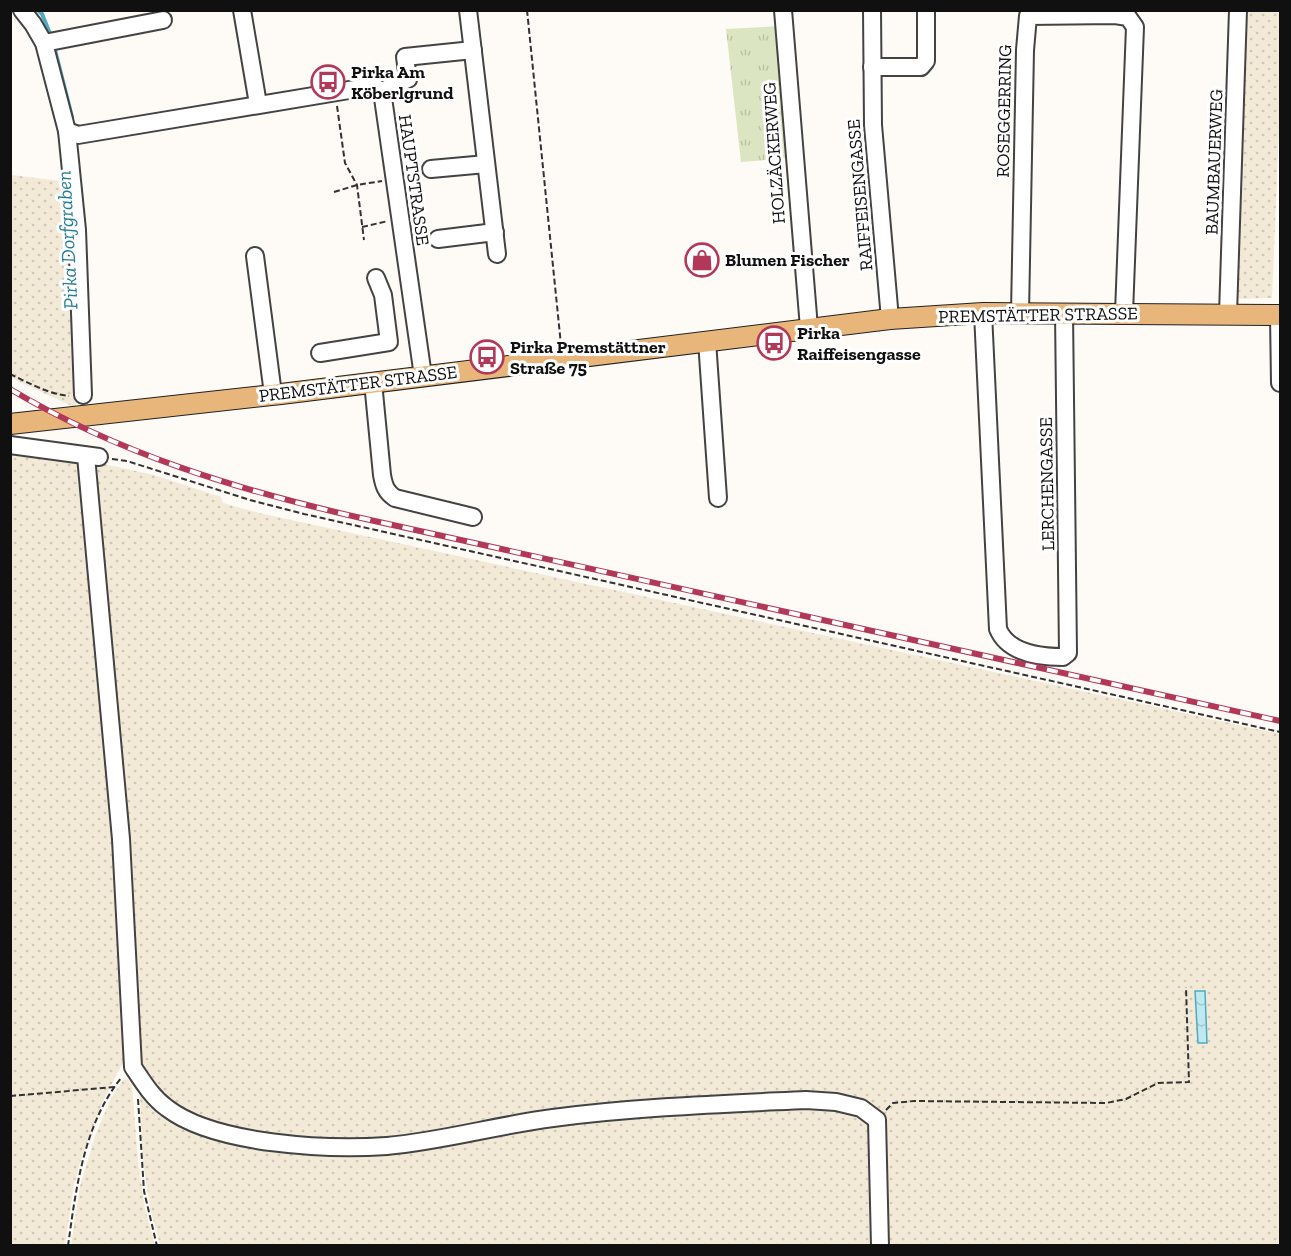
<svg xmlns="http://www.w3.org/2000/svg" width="1291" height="1256" viewBox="0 0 1291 1256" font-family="'Zilla Slab',serif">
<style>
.farmland{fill:url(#farmland-dots)}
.grass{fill:url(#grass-tufts)}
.water{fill:url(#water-ripples);stroke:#4faabe;stroke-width:1.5}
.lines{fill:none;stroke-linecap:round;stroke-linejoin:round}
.stream{stroke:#4faabe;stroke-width:4}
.minor-casing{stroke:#434343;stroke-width:20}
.major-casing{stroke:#212121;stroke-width:22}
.path{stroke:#323232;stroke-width:2;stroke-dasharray:6 3;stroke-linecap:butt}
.minor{stroke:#fff;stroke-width:16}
.major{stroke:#e8b67b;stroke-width:20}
.rail-casing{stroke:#b13858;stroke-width:6}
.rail{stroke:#fff;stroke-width:4;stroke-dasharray:11;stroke-linecap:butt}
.labels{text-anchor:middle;stroke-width:6;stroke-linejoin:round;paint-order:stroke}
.poi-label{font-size:18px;font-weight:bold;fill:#101010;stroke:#fff;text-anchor:start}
.street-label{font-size:18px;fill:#101010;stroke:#fff}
.water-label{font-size:20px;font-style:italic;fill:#277c94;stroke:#fff}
</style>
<defs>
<pattern id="farmland-dots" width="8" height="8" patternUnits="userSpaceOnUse" patternTransform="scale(1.5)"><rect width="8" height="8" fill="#f2ead7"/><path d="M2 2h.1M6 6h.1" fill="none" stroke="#cec8b8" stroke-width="1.8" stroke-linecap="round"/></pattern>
<pattern id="grass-tufts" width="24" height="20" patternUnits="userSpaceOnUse" patternTransform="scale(1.5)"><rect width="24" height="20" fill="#dce5c1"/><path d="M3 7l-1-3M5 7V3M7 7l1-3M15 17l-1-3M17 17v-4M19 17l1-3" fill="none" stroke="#bcc3a5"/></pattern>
<pattern id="water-ripples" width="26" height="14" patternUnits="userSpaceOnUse" patternTransform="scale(1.5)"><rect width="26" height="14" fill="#bfe8f0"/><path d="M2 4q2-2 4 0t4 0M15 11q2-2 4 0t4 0" fill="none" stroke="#a3c6cd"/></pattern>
</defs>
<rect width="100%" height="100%" fill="#fefaf5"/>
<g class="farmland">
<path d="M 1243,11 L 1280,11 L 1280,104 L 1272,298 L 1231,299 Z"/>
<path d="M 11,175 L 69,182 L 76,408 L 11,378 Z"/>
<path d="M 11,453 L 72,462 L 76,464 L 80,471 L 115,861 L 125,1059 L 105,1097 L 82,1156 L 74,1185 L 65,1245 L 11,1246 Z"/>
<path d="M 95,462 L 154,475 L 221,497 L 223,503 L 259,513 L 1280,734 L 1280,1245 L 160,1245 L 150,1208 L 143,1161 L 140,1093 L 91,469 Z"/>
<path d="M 128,1079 L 132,1085 L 138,1161 L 145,1209 L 155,1245 L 71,1245 L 80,1186 L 95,1136 L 111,1098 L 123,1080 Z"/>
</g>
<path class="grass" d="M 780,26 L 791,158 L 741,162 L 726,29 Z"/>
<path class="water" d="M 1195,991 L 1205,991 L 1207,1043 L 1198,1043 Z"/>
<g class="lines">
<g class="stream">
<path d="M 38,10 L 42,14 L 51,36"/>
<path d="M 54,46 L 72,117"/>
</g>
<defs>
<g id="minor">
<path d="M 22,10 L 33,24 L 44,43 L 67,131 L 77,230 L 83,395"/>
<path d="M 242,10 L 258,104"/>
<path d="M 468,10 L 497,254"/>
<path d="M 783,10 L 809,328"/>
<path d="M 872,10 L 873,125 L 890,319"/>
<path d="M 44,43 L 163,20"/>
<path d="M 872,67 L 921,67 L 926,61 L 926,10"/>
<path d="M 382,91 L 408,79 L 405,57 L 473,50"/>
<path d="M 67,131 L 78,135 L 373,86 L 382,91 L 423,376"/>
<path d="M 431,169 L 486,164"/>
<path d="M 438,239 L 495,232"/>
<path d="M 255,256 L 273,394"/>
<path d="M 983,313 L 998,629 C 1008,653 1039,657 1063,657 L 1068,653 L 1064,313"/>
<path d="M 1020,313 L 1025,50 L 1028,16 L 1115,15 L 1128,17 L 1135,27 L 1124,313"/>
<path d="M 1228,314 L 1238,10"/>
<path d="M 1279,315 L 1280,383"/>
<path d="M 707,341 L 718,498"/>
<path d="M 320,353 L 389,342 L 383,295 L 376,278"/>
<path d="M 373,382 L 382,475 C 384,486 386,492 395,498 L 473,517"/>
<path d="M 10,445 L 99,457"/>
<path d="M 86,456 L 121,839 L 133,1067 C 143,1082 152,1097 167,1108 C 215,1145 329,1150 387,1146 C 443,1141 498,1125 553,1118 C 637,1107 722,1104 806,1100 L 836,1102 L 861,1108 L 877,1120 L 880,1246"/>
</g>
<path id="major" d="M 10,424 L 281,394 L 890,319 L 983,313 L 1280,315"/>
</defs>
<use href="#minor" class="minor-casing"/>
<use href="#major" class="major-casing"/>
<g class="path">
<path d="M 527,10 L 561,345"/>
<path d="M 337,106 L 345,163 L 357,185 L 364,240"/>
<path d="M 334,192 L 357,185 L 382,181"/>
<path d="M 362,227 L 388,221"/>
<path d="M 10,374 C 29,383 48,394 69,396"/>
<path d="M 112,459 L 127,461 L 250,500 L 304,514 L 1280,732"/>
<path d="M 10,1096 L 115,1087"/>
<path d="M 138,1099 L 144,1191 L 157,1246"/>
<path d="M 886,1110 L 893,1103 L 914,1101 L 1106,1103 L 1126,1099 L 1158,1083 L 1189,1082 L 1186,987"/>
<path d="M 68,1246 C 76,1188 84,1123 122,1077"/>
</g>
<use href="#minor" class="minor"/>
<use href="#major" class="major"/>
<defs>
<path id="rail" d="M 10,389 C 119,454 238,490 361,518 L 1280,721"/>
</defs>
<use href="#rail" class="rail-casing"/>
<use href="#rail" class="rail"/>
</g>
<defs>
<symbol id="bus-ring" viewBox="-11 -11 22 22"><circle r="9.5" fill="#fff" stroke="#b13858" stroke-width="1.5"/><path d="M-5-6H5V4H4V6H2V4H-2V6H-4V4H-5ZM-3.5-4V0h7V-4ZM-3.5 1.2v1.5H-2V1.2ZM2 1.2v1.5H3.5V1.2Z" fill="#b13858"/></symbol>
<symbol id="shop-ring" viewBox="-11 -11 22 22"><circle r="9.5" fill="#fff" stroke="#b13858" stroke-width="1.5"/><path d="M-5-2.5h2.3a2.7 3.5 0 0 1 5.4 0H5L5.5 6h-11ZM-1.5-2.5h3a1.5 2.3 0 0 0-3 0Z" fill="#b13858"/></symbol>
</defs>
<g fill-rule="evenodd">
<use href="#bus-ring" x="309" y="63" width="38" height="38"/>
<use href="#shop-ring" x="683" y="241" width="38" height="38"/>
<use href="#bus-ring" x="755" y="324" width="38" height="38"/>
<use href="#bus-ring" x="468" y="338" width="38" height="38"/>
</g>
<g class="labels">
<g class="poi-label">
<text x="351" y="78">Pirka Am<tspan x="351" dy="21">Köberlgrund</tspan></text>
<text x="725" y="266">Blumen Fischer</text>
<text x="797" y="339">Pirka<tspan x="797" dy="21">Raiffeisengasse</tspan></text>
<text x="510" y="353">Pirka Premstättner<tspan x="510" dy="21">Straße 75</tspan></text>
</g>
<g class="street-label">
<text transform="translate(1004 111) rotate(-89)" y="6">ROSEGGERRING</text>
<text transform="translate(774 153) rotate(-94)" y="6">HOLZÄCKERWEG</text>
<text transform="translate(1214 162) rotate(-88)" y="6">BAUMBAUERWEG</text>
<text transform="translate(414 180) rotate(82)" y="6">HAUPTSTRASSE</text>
<text transform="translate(860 195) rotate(-95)" y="6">RAIFFEISENGASSE</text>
<text transform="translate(1038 315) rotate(-1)" y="6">PREMSTÄTTER STRASSE</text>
<text transform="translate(358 384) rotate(-7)" y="6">PREMSTÄTTER STRASSE</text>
<text transform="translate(1047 484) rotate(-91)" y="6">LERCHENGASSE</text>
</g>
<g class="water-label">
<text transform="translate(67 240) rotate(-93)" y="7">Pirka Dorfgraben</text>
</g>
</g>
<rect width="1291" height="1256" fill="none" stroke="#101010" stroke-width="24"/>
</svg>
